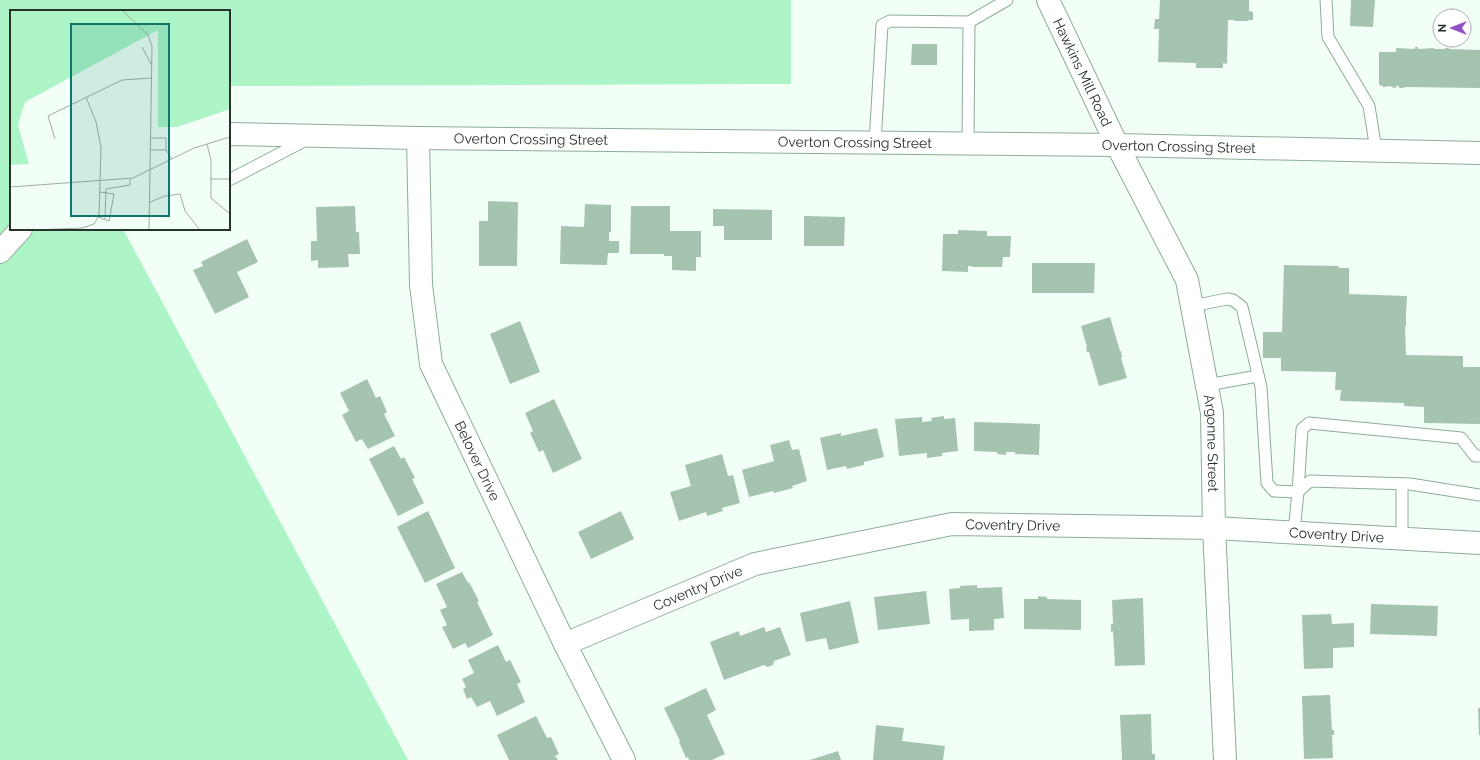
<svg xmlns="http://www.w3.org/2000/svg" width="1480" height="760" viewBox="0 0 1480 760" font-family="Raleway,sans-serif">
<style>
.green{fill:#adf4c7}
.building{fill:#a5c4af}
.lines{fill:none;stroke-linecap:round;stroke-linejoin:round}
.lane-casing{stroke:#8eac98;stroke-width:13}
.street-casing{stroke:#8eac98;stroke-width:24}
.secondary-casing{stroke:#8eac98;stroke-width:24}
.lane{stroke:#fff;stroke-width:11}
.street{stroke:#fff;stroke-width:22}
.secondary{stroke:#fff;stroke-width:22}
.labels{text-anchor:middle;stroke-width:3.5;stroke-linejoin:round;paint-order:stroke}
.street-label{font-size:14px;fill:#26322a;stroke:#fff}
.inset-road{fill:none;stroke:#a0ada4;stroke-width:1}
.view{fill:#0f766e;fill-opacity:0.15;stroke:#0f766e;stroke-width:2}
.inset-edge{fill:none;stroke:#26322a;stroke-width:2}
</style>
<rect width="100%" height="100%" fill="#f2fff6"/>
<path class="green" d="M 0,0 L 791,0 L 791,84 L 229,86 L 229,11 L 11,11 L 11,229 L 123,229 L 408,760 L 0,760 Z"/>
<g class="building">
<path d="M 1160,0 L 1249,0 L 1249,11 L 1253,12 L 1253,20 L 1249,20 L 1248,21 L 1234,21 L 1234,20 L 1228,20 L 1227,64 L 1223,63 L 1223,68 L 1196,68 L 1196,63 L 1158,62 L 1159,29 L 1154,29 L 1155,19 L 1159,19 Z"/>
<path d="M 1351,0 L 1375,0 L 1373,27 L 1350,26 Z"/>
<path d="M 912,44 L 937,44 L 937,65 L 911,65 Z"/>
<path d="M 1415,47 L 1418,47 L 1418,49 L 1434,48 L 1434,49 L 1445,49 L 1445,48 L 1449,48 L 1449,49 L 1480,50 L 1480,88 L 1404,87 L 1404,88 L 1399,88 L 1399,86 L 1396,86 L 1396,88 L 1391,87 L 1391,86 L 1383,87 L 1383,86 L 1379,85 L 1379,52 L 1396,52 L 1396,48 L 1415,49 Z"/>
<path d="M 488,201 L 518,202 L 517,266 L 479,266 L 479,221 L 488,221 Z"/>
<path d="M 585,204 L 611,205 L 611,232 L 609,232 L 609,241 L 619,241 L 619,253 L 608,253 L 607,265 L 560,264 L 561,226 L 584,227 Z"/>
<path d="M 355,206 L 356,232 L 359,232 L 360,254 L 348,254 L 349,267 L 318,268 L 318,260 L 311,261 L 311,241 L 317,241 L 316,207 Z"/>
<path d="M 631,206 L 670,206 L 670,231 L 701,231 L 701,257 L 696,257 L 696,271 L 672,270 L 672,256 L 664,256 L 664,254 L 630,254 Z"/>
<path d="M 713,209 L 772,210 L 772,240 L 724,240 L 724,226 L 713,226 Z"/>
<path d="M 804,216 L 845,217 L 844,246 L 804,246 Z"/>
<path d="M 958,230 L 987,231 L 987,236 L 1011,236 L 1010,257 L 1003,257 L 1002,267 L 972,267 L 972,266 L 968,266 L 968,272 L 942,271 L 943,234 L 958,234 Z"/>
<path d="M 247,239 L 258,262 L 237,272 L 249,297 L 215,314 L 193,270 L 203,266 L 201,262 Z"/>
<path d="M 1032,263 L 1095,263 L 1094,293 L 1032,293 Z"/>
<path d="M 1284,265 L 1339,266 L 1339,268 L 1349,268 L 1349,294 L 1407,296 L 1406,314 L 1406,326 L 1405,326 L 1406,355 L 1463,356 L 1463,367 L 1480,367 L 1480,424 L 1424,423 L 1424,407 L 1404,406 L 1404,403 L 1341,401 L 1340,400 L 1341,390 L 1335,390 L 1336,372 L 1281,371 L 1281,358 L 1263,358 L 1263,332 L 1282,332 Z"/>
<path d="M 1110,317 L 1120,351 L 1121,351 L 1122,357 L 1121,358 L 1127,378 L 1099,386 L 1089,352 L 1087,352 L 1086,347 L 1087,347 L 1081,326 Z"/>
<path d="M 520,321 L 540,372 L 510,384 L 490,334 Z"/>
<path d="M 367,379 L 376,398 L 380,396 L 387,412 L 384,414 L 395,436 L 368,449 L 362,439 L 356,442 L 342,415 L 349,411 L 340,393 Z"/>
<path d="M 554,399 L 582,459 L 553,473 L 543,450 L 539,452 L 530,433 L 533,431 L 525,413 Z"/>
<path d="M 944,416 L 944,419 L 955,418 L 958,451 L 942,453 L 942,456 L 927,458 L 927,453 L 899,456 L 895,419 L 922,417 L 922,422 L 932,421 L 931,418 Z"/>
<path d="M 974,422 L 1040,424 L 1039,455 L 1015,454 L 1015,452 L 1006,452 L 1006,455 L 997,454 L 997,452 L 974,451 Z"/>
<path d="M 877,428 L 884,457 L 864,462 L 864,465 L 847,469 L 846,466 L 827,470 L 820,438 L 841,433 L 841,436 Z"/>
<path d="M 789,440 L 792,450 L 799,449 L 807,481 L 792,486 L 793,488 L 774,493 L 773,491 L 749,497 L 742,470 L 774,461 L 770,445 Z"/>
<path d="M 394,446 L 401,459 L 404,457 L 415,478 L 412,479 L 424,503 L 398,516 L 369,459 Z"/>
<path d="M 722,454 L 728,476 L 733,475 L 740,503 L 722,508 L 723,511 L 707,516 L 706,512 L 679,521 L 670,492 L 691,486 L 685,465 Z"/>
<path d="M 428,511 L 455,568 L 425,583 L 397,527 Z"/>
<path d="M 621,511 L 634,539 L 591,559 L 578,532 Z"/>
<path d="M 462,572 L 468,583 L 469,582 L 479,601 L 477,602 L 493,635 L 468,648 L 465,643 L 453,649 L 442,627 L 447,625 L 440,610 L 447,607 L 436,584 Z"/>
<path d="M 977,585 L 977,588 L 1002,587 L 1004,618 L 994,619 L 994,630 L 969,631 L 969,619 L 951,620 L 949,589 L 960,588 L 960,586 Z"/>
<path d="M 926,591 L 930,624 L 878,630 L 874,597 Z"/>
<path d="M 1038,596 L 1047,597 L 1047,599 L 1081,600 L 1081,630 L 1024,629 L 1024,599 L 1038,599 Z"/>
<path d="M 1143,598 L 1145,665 L 1115,666 L 1113,631 L 1111,632 L 1111,624 L 1113,624 L 1112,600 Z"/>
<path d="M 850,601 L 859,643 L 829,650 L 826,638 L 806,642 L 800,613 Z"/>
<path d="M 1371,604 L 1438,606 L 1437,636 L 1370,634 Z"/>
<path d="M 1331,614 L 1332,624 L 1354,623 L 1354,647 L 1333,648 L 1333,668 L 1304,669 L 1302,615 Z"/>
<path d="M 764,627 L 766,632 L 780,627 L 791,655 L 774,661 L 773,665 L 767,667 L 764,665 L 724,680 L 710,642 L 739,631 L 740,636 Z"/>
<path d="M 498,645 L 506,662 L 510,660 L 521,682 L 517,684 L 525,702 L 497,716 L 490,701 L 477,707 L 471,697 L 467,699 L 463,689 L 466,687 L 462,679 L 474,673 L 468,660 Z"/>
<path d="M 706,688 L 716,710 L 707,715 L 725,754 L 712,760 L 689,760 L 688,757 L 686,758 L 679,742 L 680,741 L 664,708 Z"/>
<path d="M 1330,695 L 1332,730 L 1334,730 L 1334,735 L 1332,735 L 1333,758 L 1304,759 L 1302,696 Z"/>
<path d="M 1478,708 L 1480,708 L 1480,735 L 1479,735 Z"/>
<path d="M 1151,714 L 1152,754 L 1155,754 L 1155,760 L 1122,760 L 1120,715 Z"/>
<path d="M 536,716 L 547,738 L 551,737 L 559,754 L 555,756 L 558,760 L 509,760 L 497,735 Z"/>
<path d="M 876,725 L 904,728 L 902,741 L 945,746 L 943,760 L 873,760 Z"/>
<path d="M 838,751 L 841,760 L 810,760 Z"/>
</g>
<g class="lines">
<defs>
<g id="lane">
<path d="M 1326,0 L 1328,37 L 1369,106 L 1376,150"/>
<path d="M 875,143 L 882,25 L 890,21 L 969,22 L 1007,0"/>
<path d="M 968,143 L 969,22"/>
<path d="M 229,180 L 306,140"/>
<path d="M 1192,306 L 1227,299 L 1233,300 L 1242,307 L 1261,387 L 1267,483 L 1274,491 L 1298,492 L 1310,481 L 1410,484 L 1480,495"/>
<path d="M 1207,385 L 1258,376"/>
<path d="M 1402,484 L 1402,538"/>
<path d="M 1294,532 L 1298,492 L 1302,429 L 1309,423 L 1461,438 L 1475,456 L 1480,456"/>
</g>
<g id="street">
<path id="s1" d="M 418,138 L 421,285 L 431,364 L 565,644 L 624,760"/>
<path id="s2" d="M 565,644 L 755,564 L 952,524 L 1214,528 L 1480,543"/>
</g>
<g id="secondary">
<path id="s3" d="M 1048,0 L 1117,145 L 1187,280 L 1212,413 L 1214,528 L 1225,760"/>
<path id="s4" d="M 229,134 L 418,138 L 1117,145 L 1480,153"/>
<path d="M 0,252 L 21,229"/>
</g>
</defs>
<use href="#lane" class="lane-casing"/>
<use href="#street" class="street-casing"/>
<use href="#secondary" class="secondary-casing"/>
<use href="#lane" class="lane"/>
<use href="#street" class="street"/>
<use href="#secondary" class="secondary"/>
</g>
<g class="labels">
<g class="street-label">
<text dy="5" stroke="none"><textPath href="#s3" startOffset="80">Hawkins Mill Road</textPath></text>
<text dy="5" stroke="none"><textPath href="#s4" startOffset="302">Overton Crossing Street</textPath></text>
<text dy="5" stroke="none"><textPath href="#s4" startOffset="626">Overton Crossing Street</textPath></text>
<text dy="5" stroke="none"><textPath href="#s4" startOffset="950">Overton Crossing Street</textPath></text>
<text dy="5" stroke="none"><textPath href="#s3" startOffset="478">Argonne Street</textPath></text>
<text dy="5" stroke="none"><textPath href="#s1" startOffset="334">Belover Drive</textPath></text>
<text dy="5" stroke="none"><textPath href="#s2" startOffset="468">Coventry Drive</textPath></text>
<text dy="5" stroke="none"><textPath href="#s2" startOffset="792">Coventry Drive</textPath></text>
<text dy="5" stroke="none"><textPath href="#s2" startOffset="144">Coventry Drive</textPath></text>
</g>
</g>
<g transform="translate(10 10)">
<rect width="220" height="220" fill="#f2fff6"/>
<path d="M 0,0 L 220,0 L 220,99 L 167,117 L 148,117 L 148,20 L 15,92 L 8,115 L 19,154 L 0,155 Z" fill="#adf4c7"/>
<path class="inset-road" d="M 112,0 L 138,25 L 142,36 L 139,220M 132,37 L 141,54M 141,128 L 156,128 L 156,140 L 162,149M 45,129 L 38,106 L 112,70 L 141,68M 197,134 L 201,150 L 201,188 L 220,204M 141,140 L 156,140M 200,169 L 220,169M 0,177 L 123,168 L 184,138 L 220,127M 140,192 L 155,186 L 170,184 L 175,201 L 190,220M 88,207 L 99,211 L 104,184 L 90,182M 95,209 L 96,179 L 120,175 L 120,169M 24,220 L 72,218 L 84,214 L 89,206 L 91,137 L 86,112 L 76,87"/>
<path class="view" d="M 61,14 L 159,14 L 159,206 L 61,206 Z"/>
<rect width="220" height="220" class="inset-edge"/>
</g>
<g transform="translate(1452 28) rotate(270)"><circle r="19" fill="#ffffff" stroke="#a8adaa"/>
<path d="M0-3L7 15L0 10L-7 15Z" fill="#9050c6"/>
<text y="-6" font-size="11" font-weight="bold" text-anchor="middle" fill="#26322a">N</text>
</g>
</svg>
